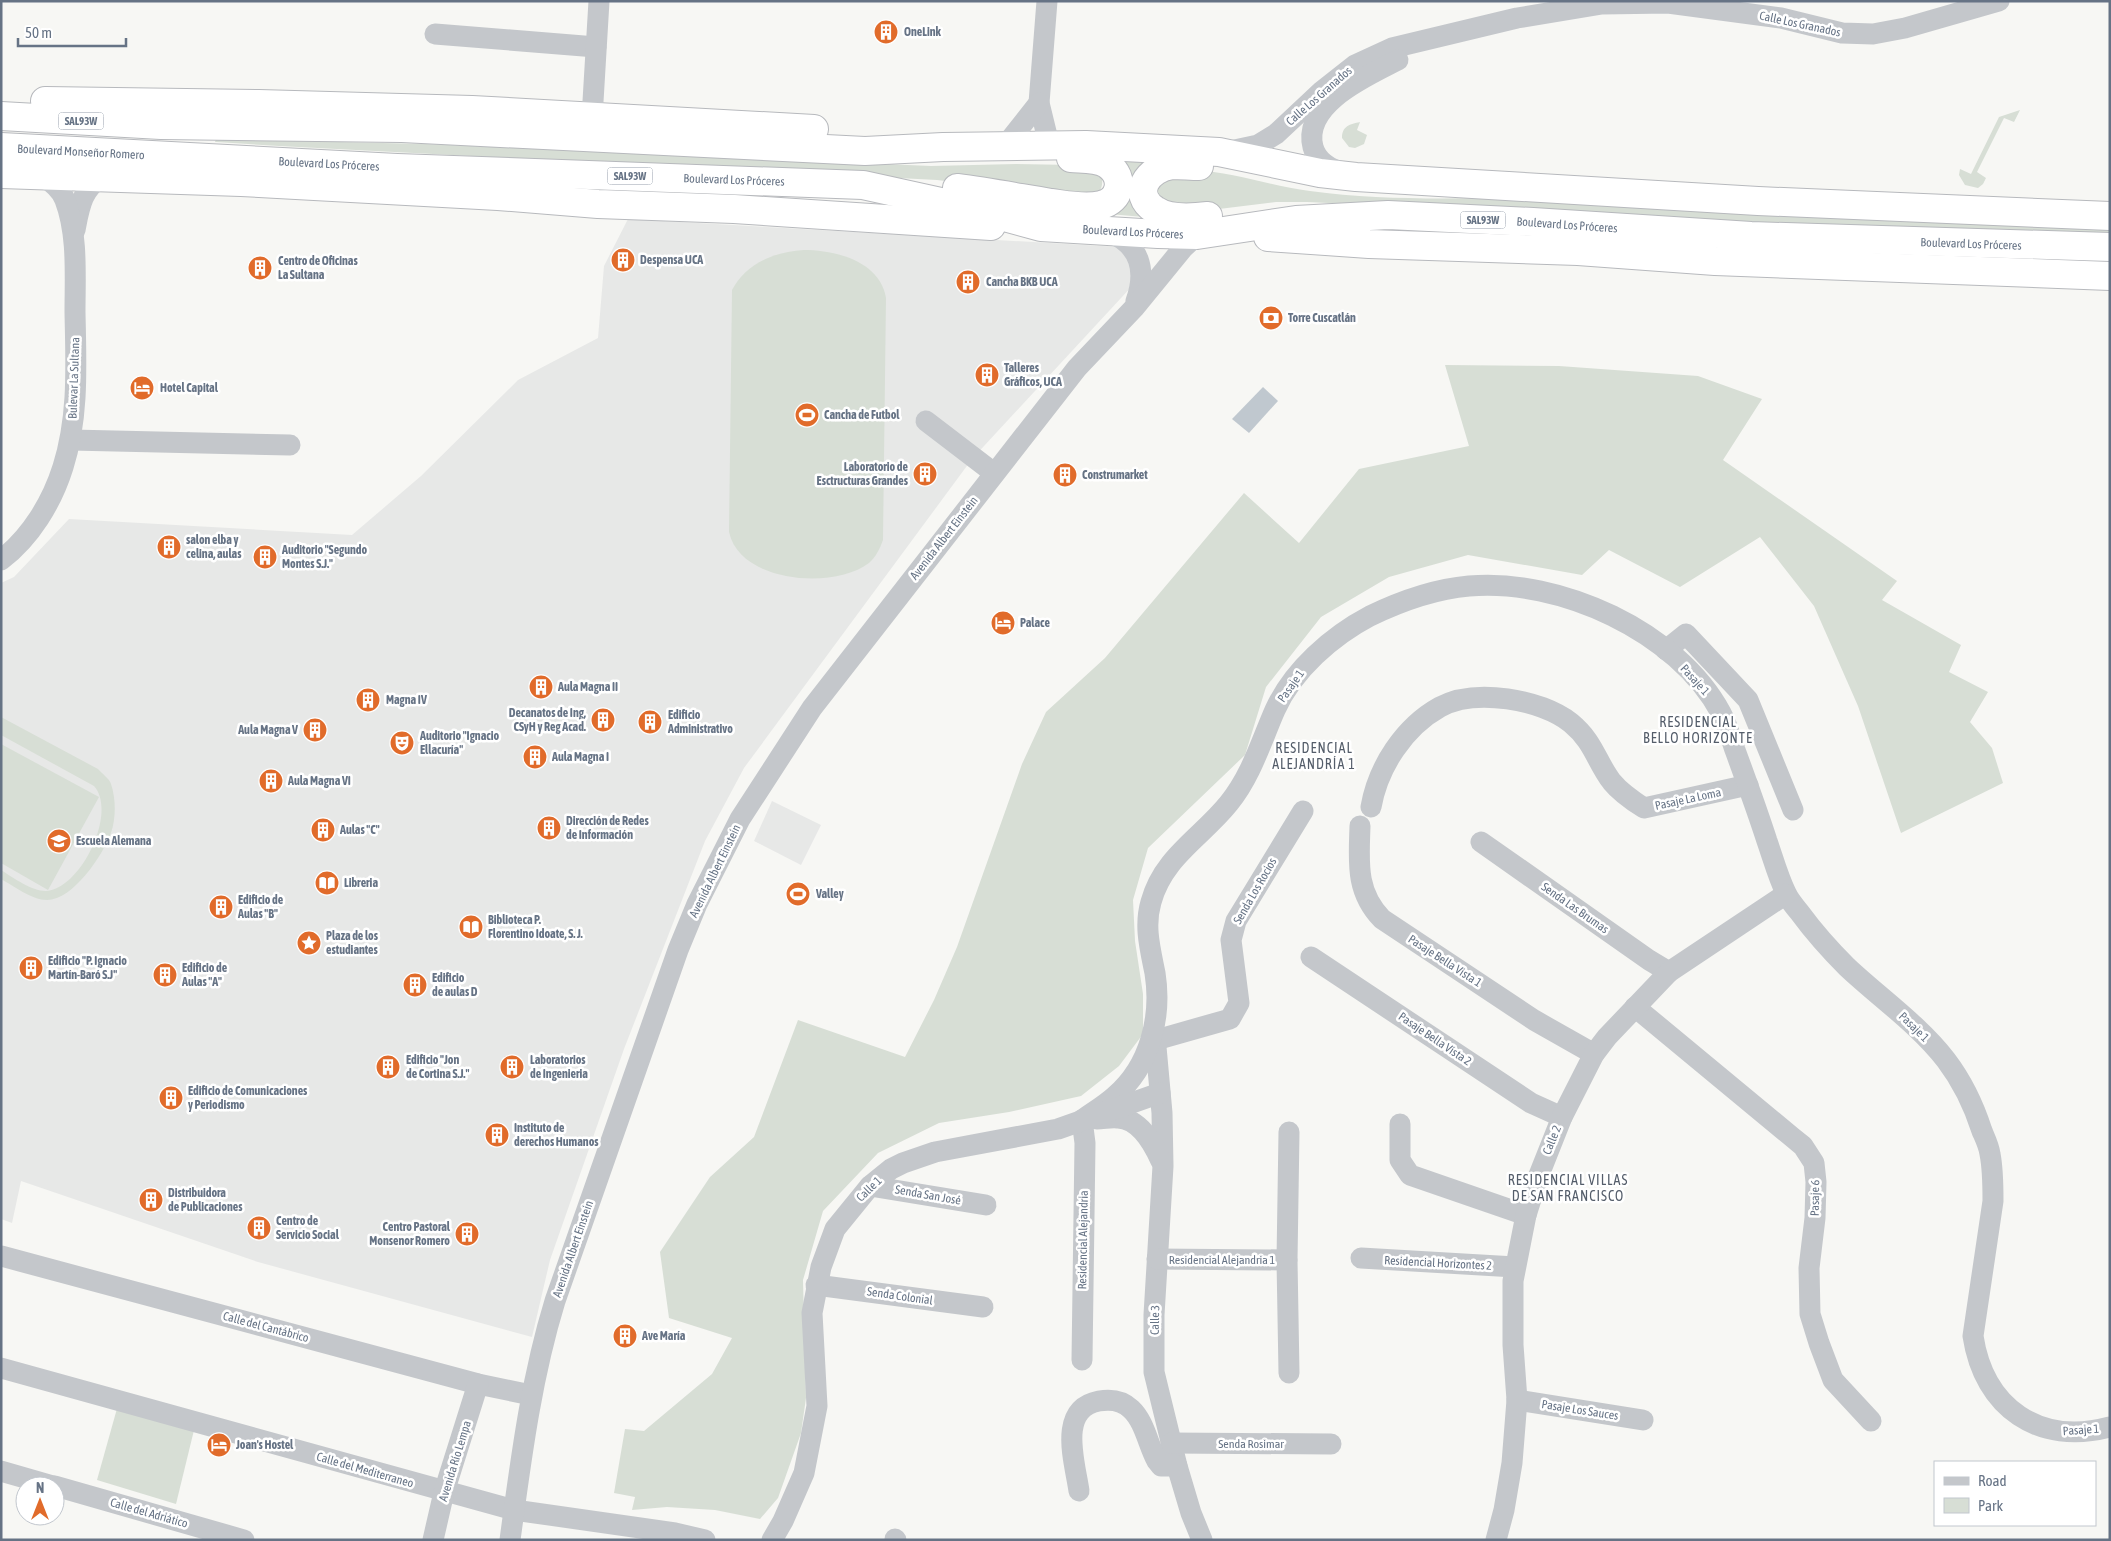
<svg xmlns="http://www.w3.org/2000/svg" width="2111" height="1541" viewBox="0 0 2111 1541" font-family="'Asap Condensed',sans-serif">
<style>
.built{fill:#e7e8e7}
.green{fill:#d7ded5}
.water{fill:#c0c8cf}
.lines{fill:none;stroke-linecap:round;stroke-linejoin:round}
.highway-casing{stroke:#b7b9bd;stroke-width:30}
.minor{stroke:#c4c7cb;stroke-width:21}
.highway{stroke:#fff;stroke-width:28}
.labels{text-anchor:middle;stroke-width:5;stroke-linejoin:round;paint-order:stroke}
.shield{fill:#fff;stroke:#949daa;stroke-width:1}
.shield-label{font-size:11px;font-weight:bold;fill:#667385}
.street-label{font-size:12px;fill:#667385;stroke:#fff}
.poi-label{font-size:12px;font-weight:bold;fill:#667385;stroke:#fff;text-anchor:start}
.neighbourhood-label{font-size:14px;letter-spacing:1px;fill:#545d6a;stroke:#fff}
</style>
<rect width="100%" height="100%" fill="#f7f7f4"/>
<g class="built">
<path d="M 628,219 L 1120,247 L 1131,255 L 1134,284 L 972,459 L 744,768 L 705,841 L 624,1049 L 550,1260 L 532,1337 L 258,1262 L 21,1181 L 12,1223 L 1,1219 L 1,583 L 14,577 L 69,519 L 352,535 L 421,476 L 518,380 L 598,338 L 604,266 Z"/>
<path d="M 772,801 L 821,825 L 801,865 L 754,841 Z"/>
</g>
<g class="green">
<path d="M 2020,110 L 2014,122 L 2004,118 L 1977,172 L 1986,178 L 1983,184 L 1978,188 L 1965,185 L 1959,175 L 1960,169 L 1971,174 L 1999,117 Z"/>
<path d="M 1360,122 L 1357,130 L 1367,135 L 1364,144 L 1355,148 L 1349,147 L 1342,138 C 1342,126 1350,124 1360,122 Z"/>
<path d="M 216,139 L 426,144 L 931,166 L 1016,164 L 1073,165 L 1100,174 C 1105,184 1101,192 1092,198 L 937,180 L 279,146 L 217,142 L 215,142 Z"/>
<path d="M 1110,157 L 1160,158 L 1155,218 L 1109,214 Z"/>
<path d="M 1194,170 C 1233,172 1271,186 1310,191 C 1369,199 1430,199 1489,198 L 2110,223 L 2110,240 L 1307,202 L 1276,202 L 1219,209 L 1164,205 L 1157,193 L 1159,182 Z"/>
<path d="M 804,250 C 835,250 880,261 886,298 L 883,540 C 880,548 876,557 869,563 C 834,590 740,583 729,532 L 732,290 C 746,263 774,252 804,250 Z"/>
<path d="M 1445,365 L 1559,366 L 1698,376 L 1762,399 L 1723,460 L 1897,581 L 1882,600 L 1961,645 L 1949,672 L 1988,692 L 1970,722 L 1992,748 L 2003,783 L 1901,833 L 1858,706 L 1814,606 L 1760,537 L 1680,587 L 1609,550 L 1582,575 L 1468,555 L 1389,577 L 1321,617 L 1266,687 L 1245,755 L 1148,848 L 1133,900 L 1135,941 L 1143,994 L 1143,1034 L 1119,1066 L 1081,1096 L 1009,1112 L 939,1123 L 878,1153 L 823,1211 L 803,1280 L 806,1398 L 801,1433 L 778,1498 L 760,1519 L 715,1510 L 667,1507 L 632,1510 L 635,1497 L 614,1493 L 625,1429 L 644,1431 L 712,1374 L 732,1338 L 669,1318 L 660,1252 L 710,1177 L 754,1137 L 798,1020 L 905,1057 L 934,1000 L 957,947 L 1022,764 L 1046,712 L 1105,658 L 1244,493 L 1299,543 L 1359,469 L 1469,446 Z"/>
<path d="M 1,717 L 98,769 C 102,774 109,778 111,784 C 116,799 116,818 111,833 C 103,855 73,900 47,900 C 32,900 14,886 1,879 L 1,870 C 14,878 31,891 46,891 C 80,890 118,813 94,786 L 1,735 Z"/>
<path d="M 1,744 L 99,797 L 48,890 L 1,863 Z"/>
<path d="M 118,1405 L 195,1426 L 176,1504 L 97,1480 Z"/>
</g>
<path class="water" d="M 1263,387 L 1278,401 L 1249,433 L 1232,419 Z"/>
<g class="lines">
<defs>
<g id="highway">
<path d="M 45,101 L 259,104 L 472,110 L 814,129"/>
<path d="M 1,116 L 161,125 L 402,128 L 865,151 L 943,147 L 1086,145 L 1219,152 L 1320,173 L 1356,177 L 1758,201 L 2110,216"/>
<path d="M 1,147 L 397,168 L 863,185 L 986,212 L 1041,227 L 1158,234 L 1197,235 L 1296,220 L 1388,215 L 1533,222 L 1751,236 L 2110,247"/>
<path d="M 1199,166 C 1191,166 1181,165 1172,165 C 1148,168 1130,194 1155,210 C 1169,220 1192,218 1208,216"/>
<path d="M 1,174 L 241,182 L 498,196 L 598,204 L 734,209 L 991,226"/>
<path d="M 957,188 C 988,192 1020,198 1051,203 C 1067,205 1085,209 1101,205 C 1120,201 1126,178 1108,165 C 1099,158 1083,159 1071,158"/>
<path d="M 1268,237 L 1369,244 L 1578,251 L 1715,261 L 2110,276"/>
</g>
</defs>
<use href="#highway" class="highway-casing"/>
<g class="minor">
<path d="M 1047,1 L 1039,103 L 1049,144"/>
<path d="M 435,34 L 596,47"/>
<path d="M 592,118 L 599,1"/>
<path d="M 1009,141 L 1039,103"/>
<path d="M 1230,151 L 1258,145 L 1276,134 L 1322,91 L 1355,65 L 1392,48 L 1517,18 L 1602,4 L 1668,3 L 1781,18 L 1842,33 L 1873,34 L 1905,28 L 1999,1"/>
<path d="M 1344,173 C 1330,169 1317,162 1313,147 C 1302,104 1367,76 1398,60"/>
<path d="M 75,230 C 79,209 82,187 103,177"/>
<path d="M 1108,232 C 1140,244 1147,270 1136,301"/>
<path d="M 926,421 L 994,473"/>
<path d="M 71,440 L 290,445"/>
<path d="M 1,560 C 31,537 52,502 63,467 C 79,416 76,365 75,312 C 75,276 78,234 65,200 C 61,189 52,182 42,176"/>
<path d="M 1666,650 L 1686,634 L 1748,700 L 1793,810"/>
<path d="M 1371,807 C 1378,767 1404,727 1440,707 C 1475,688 1541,699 1571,723 C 1594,742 1596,761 1612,782 C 1621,793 1633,801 1644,808 L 1748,785"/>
<path d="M 1360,826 C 1359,861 1355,891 1382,919 L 1534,1020 L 1594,1054"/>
<path d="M 1481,842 L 1649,960 L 1669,972"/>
<path d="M 1311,957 L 1531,1103 L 1562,1117"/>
<path d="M 1635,1007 L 1792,1137 L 1803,1146 L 1814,1163 L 1816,1182 L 1815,1218 L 1809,1268 L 1810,1314 L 1819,1343 L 1833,1380 L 1871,1421"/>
<path d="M 1155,1036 L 1162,1113 L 1163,1166 L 1154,1315 L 1154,1372 L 1177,1466 L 1191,1513 L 1202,1540"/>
<path d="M 1156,1040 L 1230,1019 L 1239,1003 L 1231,940 L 1236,921 L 1303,811"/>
<path d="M 1097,1119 C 1104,1119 1111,1117 1118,1118 C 1140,1119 1153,1143 1161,1161"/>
<path d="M 1082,1120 C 1093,1112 1105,1105 1115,1096 C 1150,1066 1162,1017 1155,973 C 1150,948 1144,926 1151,902 C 1163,857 1202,837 1229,803 C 1251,776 1261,742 1275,710 C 1293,670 1332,636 1370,616 C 1401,601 1435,589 1469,586 C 1559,578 1677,631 1721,713 C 1727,724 1731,738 1735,750 C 1746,780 1757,810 1767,841 C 1773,858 1778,877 1786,893 C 1789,900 1795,907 1800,913 C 1814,932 1830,950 1847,967 C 1880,998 1918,1024 1946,1060 C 1962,1081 1974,1106 1982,1131 C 1985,1138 1989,1146 1990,1154 C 1993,1169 1993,1186 1993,1201 L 1973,1336 C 1984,1408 2039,1446 2110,1427"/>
<path d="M 1400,1124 L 1400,1160 L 1410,1175 L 1526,1215"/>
<path d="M 870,1186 L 986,1205"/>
<path d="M 1,1256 L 478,1384 L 531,1395"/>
<path d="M 1361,1258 L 1515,1267"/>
<path d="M 1157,1259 L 1287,1260"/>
<path d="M 816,1285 L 983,1307"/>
<path d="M 1082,1360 L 1085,1143 L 1082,1120"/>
<path d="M 1,1368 L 514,1510 L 675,1533 L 705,1540"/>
<path d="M 1289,1373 L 1287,1260 L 1289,1132"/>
<path d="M 1517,1400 L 1643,1420"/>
<path d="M 1171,1443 L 1331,1444"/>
<path d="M 1,1471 L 53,1486"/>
<path d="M 55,1486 L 244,1540"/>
<path d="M 1079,1491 C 1075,1462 1057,1409 1099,1401 C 1111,1399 1122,1400 1131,1409 C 1145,1422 1148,1445 1157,1461 L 1161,1466 L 1177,1466"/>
<path d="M 895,1539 L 896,1540"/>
<path d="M 433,1540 L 444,1492 L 478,1384"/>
<path d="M 510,1540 C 521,1459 531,1379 555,1301 L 678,950 L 697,904 L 740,819 L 812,708 L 1077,368 L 1134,308 L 1183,248 L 1197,235"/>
<path d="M 772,1540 L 783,1521 L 804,1473 L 817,1406 L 812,1313 L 821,1267 L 835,1229 L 870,1186 L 891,1169 L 903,1163 L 935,1152 L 1058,1129 L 1160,1093"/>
<path d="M 1496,1540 L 1504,1510 L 1512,1463 L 1517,1400 L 1513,1345 L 1513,1281 L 1526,1215 L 1537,1180 L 1562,1117 L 1594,1054 L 1607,1037 L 1669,972 L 1786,894"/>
</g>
<use href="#highway" class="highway"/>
</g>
<defs>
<symbol id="building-disc" viewBox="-11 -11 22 22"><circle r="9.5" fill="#e16b2a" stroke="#fff"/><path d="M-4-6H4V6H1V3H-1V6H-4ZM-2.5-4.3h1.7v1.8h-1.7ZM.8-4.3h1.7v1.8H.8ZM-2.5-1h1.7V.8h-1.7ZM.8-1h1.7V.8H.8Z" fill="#fff"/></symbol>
<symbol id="bank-disc" viewBox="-11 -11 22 22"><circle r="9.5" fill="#e16b2a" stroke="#fff"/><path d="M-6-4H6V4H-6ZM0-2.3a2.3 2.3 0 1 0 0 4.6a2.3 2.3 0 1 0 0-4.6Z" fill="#fff"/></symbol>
<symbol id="hotel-disc" viewBox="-11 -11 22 22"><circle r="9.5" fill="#e16b2a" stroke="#fff"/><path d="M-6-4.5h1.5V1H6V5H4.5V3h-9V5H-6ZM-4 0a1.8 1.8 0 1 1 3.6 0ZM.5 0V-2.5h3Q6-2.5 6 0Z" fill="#fff"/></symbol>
<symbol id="stadium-disc" viewBox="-11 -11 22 22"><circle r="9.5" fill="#e16b2a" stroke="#fff"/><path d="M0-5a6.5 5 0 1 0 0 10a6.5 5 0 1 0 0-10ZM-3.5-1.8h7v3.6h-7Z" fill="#fff"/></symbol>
<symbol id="theatre-disc" viewBox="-11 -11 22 22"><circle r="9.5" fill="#e16b2a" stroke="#fff"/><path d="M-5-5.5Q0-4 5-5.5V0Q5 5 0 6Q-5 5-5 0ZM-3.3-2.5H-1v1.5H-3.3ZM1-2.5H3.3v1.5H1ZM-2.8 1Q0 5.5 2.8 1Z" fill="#fff"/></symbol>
<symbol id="university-disc" viewBox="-11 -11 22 22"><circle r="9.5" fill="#e16b2a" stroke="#fff"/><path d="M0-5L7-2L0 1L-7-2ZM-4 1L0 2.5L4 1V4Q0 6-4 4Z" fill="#fff"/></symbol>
<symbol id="library-disc" viewBox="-11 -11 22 22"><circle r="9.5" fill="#e16b2a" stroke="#fff"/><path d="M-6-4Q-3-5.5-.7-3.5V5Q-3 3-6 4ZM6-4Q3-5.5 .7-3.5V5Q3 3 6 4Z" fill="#fff"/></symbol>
<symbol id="sight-disc" viewBox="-11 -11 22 22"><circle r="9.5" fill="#e16b2a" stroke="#fff"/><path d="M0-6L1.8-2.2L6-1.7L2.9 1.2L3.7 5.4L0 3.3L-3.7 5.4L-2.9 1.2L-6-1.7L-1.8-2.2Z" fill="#fff"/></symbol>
</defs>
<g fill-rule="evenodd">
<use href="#building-disc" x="872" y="18" width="28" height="28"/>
<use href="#building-disc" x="609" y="246" width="28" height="28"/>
<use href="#building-disc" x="246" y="254" width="28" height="28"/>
<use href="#building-disc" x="954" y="268" width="28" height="28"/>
<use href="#bank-disc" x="1257" y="304" width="28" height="28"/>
<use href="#building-disc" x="973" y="361" width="28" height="28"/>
<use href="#hotel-disc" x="128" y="374" width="28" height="28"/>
<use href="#stadium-disc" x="793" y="401" width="28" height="28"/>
<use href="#building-disc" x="911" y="460" width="28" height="28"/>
<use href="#building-disc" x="1051" y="461" width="28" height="28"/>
<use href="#building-disc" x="155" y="533" width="28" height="28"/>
<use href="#building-disc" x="251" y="543" width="28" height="28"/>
<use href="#hotel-disc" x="989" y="609" width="28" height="28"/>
<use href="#building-disc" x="527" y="673" width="28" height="28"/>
<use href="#building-disc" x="354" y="686" width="28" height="28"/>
<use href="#building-disc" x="589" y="706" width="28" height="28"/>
<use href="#building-disc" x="636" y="708" width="28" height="28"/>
<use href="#building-disc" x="301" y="716" width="28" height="28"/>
<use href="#theatre-disc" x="388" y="729" width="28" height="28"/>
<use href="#building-disc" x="521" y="743" width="28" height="28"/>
<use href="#building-disc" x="257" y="767" width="28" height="28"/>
<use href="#building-disc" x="535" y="814" width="28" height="28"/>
<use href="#building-disc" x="309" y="816" width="28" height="28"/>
<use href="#university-disc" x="45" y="827" width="28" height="28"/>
<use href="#library-disc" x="313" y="869" width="28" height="28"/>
<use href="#stadium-disc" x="784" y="880" width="28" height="28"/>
<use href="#building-disc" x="207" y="893" width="28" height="28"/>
<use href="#library-disc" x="457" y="913" width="28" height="28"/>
<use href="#sight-disc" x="295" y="929" width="28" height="28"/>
<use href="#building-disc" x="17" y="954" width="28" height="28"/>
<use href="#building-disc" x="151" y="961" width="28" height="28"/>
<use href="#building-disc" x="401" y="971" width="28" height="28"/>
<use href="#building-disc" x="374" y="1053" width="28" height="28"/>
<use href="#building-disc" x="498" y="1053" width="28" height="28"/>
<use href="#building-disc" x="157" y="1084" width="28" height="28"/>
<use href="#building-disc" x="483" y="1121" width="28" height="28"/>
<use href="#building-disc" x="137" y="1186" width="28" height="28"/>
<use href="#building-disc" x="245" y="1214" width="28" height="28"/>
<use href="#building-disc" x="453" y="1220" width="28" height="28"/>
<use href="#building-disc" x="611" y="1322" width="28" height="28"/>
<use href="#hotel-disc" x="205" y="1431" width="28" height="28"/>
</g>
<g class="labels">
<g class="shield">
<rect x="58.5" y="112.5" width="45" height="17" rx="4"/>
<rect x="607.5" y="167.5" width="45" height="17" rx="4"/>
<rect x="1460.5" y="211.5" width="45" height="17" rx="4"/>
</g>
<g class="shield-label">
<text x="81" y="125">SAL93W</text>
<text x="630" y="180">SAL93W</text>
<text x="1483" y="224">SAL93W</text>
</g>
<g class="street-label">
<text transform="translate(1800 24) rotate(12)" y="4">Calle Los Granados</text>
<text transform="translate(1319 96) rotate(-41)" y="4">Calle Los Granados</text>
<text transform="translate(81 152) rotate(3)" y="4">Boulevard Monseñor Romero</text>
<text transform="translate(329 164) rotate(3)" y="4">Boulevard Los Próceres</text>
<text transform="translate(734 180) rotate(2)" y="4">Boulevard Los Próceres</text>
<text transform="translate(1567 225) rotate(4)" y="4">Boulevard Los Próceres</text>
<text transform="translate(1133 232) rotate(3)" y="4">Boulevard Los Próceres</text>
<text transform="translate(1971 244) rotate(2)" y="4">Boulevard Los Próceres</text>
<text transform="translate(74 378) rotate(-88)" y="4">Bulevar La Sultana</text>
<text transform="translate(944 538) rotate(-52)" y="4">Avenida Albert Einstein</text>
<text transform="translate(1695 680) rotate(48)" y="4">Pasaje 1</text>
<text transform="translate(1291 686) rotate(-55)" y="4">Pasaje 1</text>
<text transform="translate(1688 799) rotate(-12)" y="4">Pasaje La Loma</text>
<text transform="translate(715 871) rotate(-64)" y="4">Avenida Albert Einstein</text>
<text transform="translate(1255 891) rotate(-60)" y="4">Senda Los Rocios</text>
<text transform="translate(1575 908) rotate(35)" y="4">Senda Las Brumas</text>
<text transform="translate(1445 961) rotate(33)" y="4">Pasaje Bella Vista 1</text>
<text transform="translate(1914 1027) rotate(44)" y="4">Pasaje 1</text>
<text transform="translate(1435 1039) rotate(34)" y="4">Pasaje Bella Vista 2</text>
<text transform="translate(1552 1140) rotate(-68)" y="4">Calle 2</text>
<text transform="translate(869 1189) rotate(-44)" y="4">Calle 1</text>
<text transform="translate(928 1195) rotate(10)" y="4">Senda San José</text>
<text transform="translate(1815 1198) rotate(-89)" y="4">Pasaje 6</text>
<text transform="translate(1083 1240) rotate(-89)" y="4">Residencial Alejandria</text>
<text transform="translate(573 1249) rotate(-71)" y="4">Avenida Albert Einstein</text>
<text x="1222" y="1264">Residencial Alejandria 1</text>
<text transform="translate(1438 1263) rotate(3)" y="4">Residencial Horizontes 2</text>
<text transform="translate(900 1296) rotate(8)" y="4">Senda Colonial</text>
<text transform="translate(1155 1320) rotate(-89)" y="4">Calle 3</text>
<text transform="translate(266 1327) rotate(15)" y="4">Calle del Cantábrico</text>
<text transform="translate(1580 1410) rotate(9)" y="4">Pasaje Los Sauces</text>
<text transform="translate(2081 1430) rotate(-4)" y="4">Pasaje 1</text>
<text x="1251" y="1448">Senda Rosimar</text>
<text transform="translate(455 1461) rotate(-73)" y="4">Avenida Río Lempa</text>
<text transform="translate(365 1470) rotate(16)" y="4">Calle del Mediterraneo</text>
<text transform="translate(149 1513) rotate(16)" y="4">Calle del Adriático</text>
</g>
<g class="poi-label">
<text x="904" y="36">OneLink</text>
<text x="640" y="264">Despensa UCA</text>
<text x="278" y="265">Centro de Oficinas<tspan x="278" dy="14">La Sultana</tspan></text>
<text x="986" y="286">Cancha BKB UCA</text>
<text x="1288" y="322">Torre Cuscatlán</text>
<text x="1004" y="372">Talleres<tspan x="1004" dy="14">Gráficos, UCA</tspan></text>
<text x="160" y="392">Hotel Capital</text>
<text x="824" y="419">Cancha de Futbol</text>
<text x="908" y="471" text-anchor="end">Laboratorio de<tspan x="908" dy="14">Esctructuras Grandes</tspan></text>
<text x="1082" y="479">Construmarket</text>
<text x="186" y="544">salon elba y<tspan x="186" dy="14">celina, aulas</tspan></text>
<text x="282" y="554">Auditorio "Segundo<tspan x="282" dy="14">Montes S.J."</tspan></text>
<text x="1020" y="627">Palace</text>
<text x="558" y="691">Aula Magna II</text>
<text x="386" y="704">Magna IV</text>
<text x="586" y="717" text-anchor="end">Decanatos de Ing,<tspan x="586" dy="14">CSyH y Reg Acad.</tspan></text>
<text x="668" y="719">Edificio<tspan x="668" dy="14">Administrativo</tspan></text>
<text x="298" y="734" text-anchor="end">Aula Magna V</text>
<text x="420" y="740">Auditorio "Ignacio<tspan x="420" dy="14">Ellacuría"</tspan></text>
<text x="552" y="761">Aula Magna I</text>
<text x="288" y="785">Aula Magna VI</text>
<text x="566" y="825">Dirección de Redes<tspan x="566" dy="14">de Información</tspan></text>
<text x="340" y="834">Aulas "C"</text>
<text x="76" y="845">Escuela Alemana</text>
<text x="344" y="887">Libreria</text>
<text x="816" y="898">Valley</text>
<text x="238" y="904">Edificio de<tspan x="238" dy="14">Aulas "B"</tspan></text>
<text x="488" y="924">Biblioteca P.<tspan x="488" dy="14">Florentino Idoate, S. J.</tspan></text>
<text x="326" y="940">Plaza de los<tspan x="326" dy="14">estudiantes</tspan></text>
<text x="48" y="965">Edificio "P. Ignacio<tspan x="48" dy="14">Martín-Baró S.J"</tspan></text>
<text x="182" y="972">Edificio de<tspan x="182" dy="14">Aulas "A"</tspan></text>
<text x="432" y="982">Edificio<tspan x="432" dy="14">de aulas D</tspan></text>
<text x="406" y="1064">Edificio "Jon<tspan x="406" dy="14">de Cortina S.J."</tspan></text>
<text x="530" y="1064">Laboratorios<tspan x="530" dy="14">de Ingenieria</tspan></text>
<text x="188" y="1095">Edificio de Comunicaciones<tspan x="188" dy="14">y Periodismo</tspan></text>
<text x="514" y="1132">Instituto de<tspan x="514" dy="14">derechos Humanos</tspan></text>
<text x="168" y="1197">Distribuidora<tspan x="168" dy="14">de Publicaciones</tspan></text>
<text x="276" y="1225">Centro de<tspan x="276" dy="14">Servicio Social</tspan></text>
<text x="450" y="1231" text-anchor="end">Centro Pastoral<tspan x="450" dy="14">Monsenor Romero</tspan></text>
<text x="642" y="1340">Ave María</text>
<text x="236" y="1449">Joan's Hostel</text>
</g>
<g class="neighbourhood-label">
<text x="1698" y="727">RESIDENCIAL<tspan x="1698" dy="16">BELLO HORIZONTE</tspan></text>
<text x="1314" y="753">RESIDENCIAL<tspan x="1314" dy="16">ALEJANDRÍA 1</tspan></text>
<text x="1568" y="1185">RESIDENCIAL VILLAS<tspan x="1568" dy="16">DE SAN FRANCISCO</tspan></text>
</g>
</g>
<rect width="2111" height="1541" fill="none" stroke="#667385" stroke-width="5"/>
<rect x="1934" y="1461" width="162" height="65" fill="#ffffff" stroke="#c2c7ce"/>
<rect x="1944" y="1477" width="25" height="8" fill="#c4c7cb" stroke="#c2c7ce"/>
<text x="1978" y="1486" font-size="15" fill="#667385">Road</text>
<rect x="1944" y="1498" width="25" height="15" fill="#d7ded5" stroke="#c2c7ce"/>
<text x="1978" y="1511" font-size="15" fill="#667385">Park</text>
<g transform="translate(40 1501)"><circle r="24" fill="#ffffff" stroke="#c2c7ce"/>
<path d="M0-4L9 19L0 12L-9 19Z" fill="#e16b2a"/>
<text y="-8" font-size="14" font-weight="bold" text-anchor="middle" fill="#667385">N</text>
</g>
<path d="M18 38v8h108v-8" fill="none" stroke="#667385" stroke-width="2.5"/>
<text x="25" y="38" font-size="15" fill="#667385" stroke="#ffffff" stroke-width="4" paint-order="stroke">50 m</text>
</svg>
